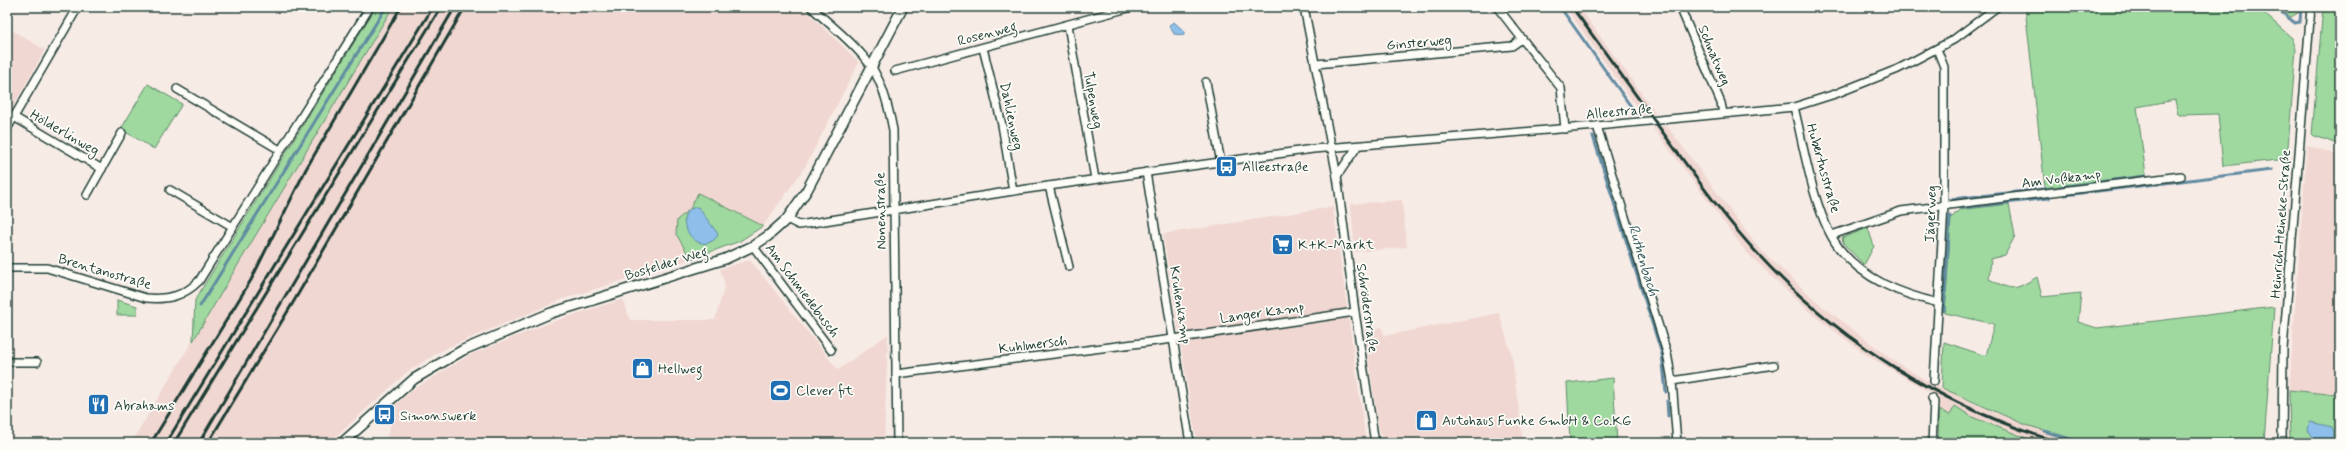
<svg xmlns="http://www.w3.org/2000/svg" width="2347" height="450" viewBox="0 0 2347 450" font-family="Mynerve,sans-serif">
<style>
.built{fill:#f0d7d1}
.green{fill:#9fd99f;stroke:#5f8b6a}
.water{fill:#8ebfea;stroke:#628ba1}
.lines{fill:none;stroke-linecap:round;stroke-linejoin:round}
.stream{stroke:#628ba1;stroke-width:3}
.minor-casing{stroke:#1f3d34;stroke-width:10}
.tertiary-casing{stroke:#1f3d34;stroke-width:12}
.minor{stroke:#fdfcf7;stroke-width:7}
.tertiary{stroke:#fdfcf7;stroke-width:9}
.rail{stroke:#1f3d34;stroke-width:3}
.labels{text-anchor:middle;stroke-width:3.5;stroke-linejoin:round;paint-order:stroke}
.street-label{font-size:14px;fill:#1f3d34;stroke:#fdfcf7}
.poi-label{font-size:14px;fill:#1f3d34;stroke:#fdfcf7;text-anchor:start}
.water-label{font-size:15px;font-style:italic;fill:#3b5e62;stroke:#fdfcf7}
</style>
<rect width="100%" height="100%" fill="#f7ebe6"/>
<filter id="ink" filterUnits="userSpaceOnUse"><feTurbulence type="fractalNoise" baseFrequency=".025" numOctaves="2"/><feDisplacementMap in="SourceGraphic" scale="8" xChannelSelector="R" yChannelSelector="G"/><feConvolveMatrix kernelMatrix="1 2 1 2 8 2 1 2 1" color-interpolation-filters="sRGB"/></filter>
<g filter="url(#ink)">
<g class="built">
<path d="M 393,7 L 802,7 L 859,62 L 805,167 L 763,226 L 698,193 L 690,209 L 677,220 L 676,234 L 691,259 L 563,299 L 446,348 L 407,372 L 329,443 L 131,443 Z"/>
<path d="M 1565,7 L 1579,7 L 1656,113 L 1635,115 L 1634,108 L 1636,106 Z"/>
<path d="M 7,27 L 45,50 L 9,114 L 7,113 Z"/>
<path d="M 1667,126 L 1748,234 L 1764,253 L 1822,306 L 1893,360 L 1929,382 L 1978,405 L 2026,425 L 2087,443 L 2039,443 L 1972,417 L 1955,406 L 1950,415 L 1939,410 L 1938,397 L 1865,354 L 1813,315 L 1746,252 L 1653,128 Z"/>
<path d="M 2307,145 L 2340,156 L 2338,395 L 2289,390 Z"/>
<path d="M 1402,200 L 1407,247 L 1355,252 L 1351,204 Z"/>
<path d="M 1333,207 L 1366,443 L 1197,443 L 1163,234 Z"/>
<path d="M 750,260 L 838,370 L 888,334 L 884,443 L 385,443 L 394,415 L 390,410 L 414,389 L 470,355 L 552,322 L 623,299 L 630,320 L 715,320 L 725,285 L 720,269 Z"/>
<path d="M 1499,313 L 1512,356 L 1523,443 L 1384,443 L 1379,428 L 1364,330 L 1382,327 L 1384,336 Z"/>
</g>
<g class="green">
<path d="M 376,7 L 393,7 L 233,273 L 193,341 L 195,300 Z"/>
<path d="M 2025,7 L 2257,7 L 2292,38 L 2296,49 L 2287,159 L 2223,166 L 2218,114 L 2178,115 L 2175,100 L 2137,107 L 2146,175 L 2045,188 Z"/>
<path d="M 2278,7 L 2299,7 L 2298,13 L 2291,17 Z"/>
<path d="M 2323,7 L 2340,7 L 2340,145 L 2312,135 Z"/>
<path d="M 148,84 L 182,104 L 154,149 L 121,129 Z"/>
<path d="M 698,193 L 763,226 L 740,241 L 691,259 L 676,234 L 677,220 L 690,209 Z"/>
<path d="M 2009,204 L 2015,236 L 2005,255 L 1991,259 L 1989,279 C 2013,291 2013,291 2037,277 L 2042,297 L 2081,293 L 2078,322 L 2097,328 L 2274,307 L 2264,443 L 2087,443 L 2026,425 L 1942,388 L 1944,342 L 1986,356 L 1994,324 L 1945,313 L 1951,218 L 1959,210 Z"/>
<path d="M 1868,228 L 1874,246 L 1864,265 L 1843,243 L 1842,238 Z"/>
<path d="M 117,300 L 137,306 L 137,315 L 117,315 Z"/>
<path d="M 2338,372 L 2340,372 L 2340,443 L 2290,443 L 2289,390 L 2338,395 Z"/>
<path d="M 1613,378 L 1617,443 L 1570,443 L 1567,383 Z"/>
<path d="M 1955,406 L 1972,417 L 2039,443 L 1938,443 L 1939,410 L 1950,415 Z"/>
</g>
<g class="water">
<path d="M 1174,22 L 1184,31 L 1184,35 L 1174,34 L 1169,25 Z"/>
<path d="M 698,207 L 718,234 C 717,238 715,239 712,241 C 692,254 669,210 698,207 Z"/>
<path d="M 2310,422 L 2332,427 L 2334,432 L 2332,442 L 2315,440 L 2308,430 Z"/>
</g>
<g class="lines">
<g class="stream">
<path d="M 1560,7 L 1632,108"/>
<path d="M 2275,7 L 2295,23 L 2300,22 L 2301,7"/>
<path d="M 1593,136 L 1662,354 L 1666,392"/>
<path d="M 2059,187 L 2146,176"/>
<path d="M 2065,195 L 2272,170"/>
<path d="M 1952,199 L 2052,188"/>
<path d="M 1960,208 L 2049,198"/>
<path d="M 200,306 L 386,7"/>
<path d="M 1944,311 L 1950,216"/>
<path d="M 1667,401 L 1668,416"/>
<path d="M 2044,431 L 2082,443"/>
<path d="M 1670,440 L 1670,443"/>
</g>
<defs>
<g id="minor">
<path d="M 811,7 C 828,23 848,38 863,56 C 881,75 888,104 893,130 L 897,443"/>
<path d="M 1304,7 L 1337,176 L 1355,312 L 1375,443"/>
<path d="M 1497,7 L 1561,88 L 1565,129"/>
<path d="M 1680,7 L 1721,103 L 1723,113"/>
<path d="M 1068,25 L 1095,179"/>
<path d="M 983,48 L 1002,125 L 1013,191"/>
<path d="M 1316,64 L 1512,46 L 1522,39"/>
<path d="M 895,71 L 1132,7"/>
<path d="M 1206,82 L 1221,163"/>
<path d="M 177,89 L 280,150"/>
<path d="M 1794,107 C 1804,147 1814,215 1839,248 C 1864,280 1901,294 1939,303"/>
<path d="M 14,117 L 102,169"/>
<path d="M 1597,126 L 1667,353 L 1672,381 L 1677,443"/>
<path d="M 7,129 L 78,7"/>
<path d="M 1146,172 L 1190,443"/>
<path d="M 1337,176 L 1357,147"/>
<path d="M 1049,186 L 1069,267"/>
<path d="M 170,190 L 233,227"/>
<path d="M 87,195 L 122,133"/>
<path d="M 787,219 L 799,225 L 1013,191 L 1313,149 L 1597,126 L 1794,107 L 1835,94 L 1898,69 L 1953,40 L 1997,7"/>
<path d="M 1832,235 L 1901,211 L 2181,176"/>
<path d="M 753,246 L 831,350"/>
<path d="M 7,268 L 47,268 L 146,298 C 168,300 184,296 199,281 L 370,7"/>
<path d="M 7,362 L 37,362"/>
<path d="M 896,374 L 1173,339 L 1355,312"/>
<path d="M 1672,381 L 1774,365"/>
<path d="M 1934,381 L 1944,206 L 1944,67 L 1937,49"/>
<path d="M 1932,398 L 1934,402 L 1932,443"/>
<path d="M 2282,443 L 2283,349 L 2311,7"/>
</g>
<path id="tertiary" d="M 342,443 L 414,379 L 463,350 L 551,313 L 725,259 L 753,246 L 768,236 L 787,219 L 807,190 L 903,7"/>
</defs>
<use href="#minor" class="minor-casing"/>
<use href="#tertiary" class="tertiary-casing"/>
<use href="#minor" class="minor"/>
<use href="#tertiary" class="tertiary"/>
<g class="rail">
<path d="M 1572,7 C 1604,51 1637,96 1669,141 C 1697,179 1724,217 1756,252 C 1838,342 1945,408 2061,443"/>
<path d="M 151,443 L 251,280 L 306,169 L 401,7"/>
<path d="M 166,443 L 433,7"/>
<path d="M 174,443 L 441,7"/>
<path d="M 199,443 L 455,7"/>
<path d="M 208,443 L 294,301 L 465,7"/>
</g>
</g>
</g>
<defs>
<symbol id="bus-square" viewBox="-11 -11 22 22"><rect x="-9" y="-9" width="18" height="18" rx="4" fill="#1f6fb2" stroke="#fdfcf7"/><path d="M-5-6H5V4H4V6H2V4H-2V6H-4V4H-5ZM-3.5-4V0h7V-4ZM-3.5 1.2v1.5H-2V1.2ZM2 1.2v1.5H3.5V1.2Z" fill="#fff"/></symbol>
<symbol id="supermarket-square" viewBox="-11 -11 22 22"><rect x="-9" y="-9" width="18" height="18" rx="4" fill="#1f6fb2" stroke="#fdfcf7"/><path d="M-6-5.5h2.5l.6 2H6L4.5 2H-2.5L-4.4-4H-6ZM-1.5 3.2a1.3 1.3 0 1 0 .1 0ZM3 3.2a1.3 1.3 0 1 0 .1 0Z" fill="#fff"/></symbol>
<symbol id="shop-square" viewBox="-11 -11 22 22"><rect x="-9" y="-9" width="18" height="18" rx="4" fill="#1f6fb2" stroke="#fdfcf7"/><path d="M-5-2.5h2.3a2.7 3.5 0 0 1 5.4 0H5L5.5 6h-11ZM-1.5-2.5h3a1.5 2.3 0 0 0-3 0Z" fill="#fff"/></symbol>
<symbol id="stadium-square" viewBox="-11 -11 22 22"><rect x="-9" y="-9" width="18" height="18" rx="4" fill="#1f6fb2" stroke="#fdfcf7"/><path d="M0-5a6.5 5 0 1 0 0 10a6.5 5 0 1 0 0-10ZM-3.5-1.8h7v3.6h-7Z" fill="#fff"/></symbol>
<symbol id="restaurant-square" viewBox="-11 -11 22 22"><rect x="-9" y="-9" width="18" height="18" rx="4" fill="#1f6fb2" stroke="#fdfcf7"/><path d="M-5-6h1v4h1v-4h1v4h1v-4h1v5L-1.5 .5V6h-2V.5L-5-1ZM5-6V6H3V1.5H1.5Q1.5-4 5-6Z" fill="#fff"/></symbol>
</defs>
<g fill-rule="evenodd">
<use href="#bus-square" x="1214" y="154" width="25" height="25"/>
<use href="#supermarket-square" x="1270" y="232" width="25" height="25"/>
<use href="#shop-square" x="630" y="356" width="25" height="25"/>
<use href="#stadium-square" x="768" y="378" width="25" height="25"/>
<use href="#restaurant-square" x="86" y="392" width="25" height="25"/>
<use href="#bus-square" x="372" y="402" width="25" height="25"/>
<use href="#shop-square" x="1414" y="408" width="25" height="25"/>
</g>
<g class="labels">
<g class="street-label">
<text transform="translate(987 33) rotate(-15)" y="5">Rosenweg</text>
<text transform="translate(1419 42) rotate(-5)" y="5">Ginsterweg</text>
<text transform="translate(1715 55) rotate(67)" y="5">Schnatweg</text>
<text transform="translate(1094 100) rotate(80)" y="5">Tulpenweg</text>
<text transform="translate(1619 111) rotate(-5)" y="5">Alleestraße</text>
<text transform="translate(1012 116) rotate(78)" y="5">Dahlienweg</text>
<text transform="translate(65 132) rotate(30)" y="5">Hölderlinweg</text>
<text transform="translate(1824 168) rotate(74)" y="5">Hubertusstraße</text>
<text transform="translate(2061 178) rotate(-7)" y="5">Am Voßkamp</text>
<text transform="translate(880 211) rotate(-91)" y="5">Nonenstraße</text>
<text transform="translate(1930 214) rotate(-88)" y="5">Jägerweg</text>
<text transform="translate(2280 224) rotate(-86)" y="5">Heinrich-Heineke-Straße</text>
<text transform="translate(666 263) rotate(-17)" y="5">Bosfelder Weg</text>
<text transform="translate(105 271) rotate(16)" y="5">Brentanostraße</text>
<text transform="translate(803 290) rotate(53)" y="5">Am Schmiedebusch</text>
<text transform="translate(1181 305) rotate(81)" y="5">Kruhenkamp</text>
<text transform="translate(1368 308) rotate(82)" y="5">Schröderstraße</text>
<text transform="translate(1262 312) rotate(-8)" y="5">Langer Kamp</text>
<text transform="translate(1033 344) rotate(-7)" y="5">Kuhlmersch</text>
</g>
<g class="poi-label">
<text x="1242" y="171">Alleestraße</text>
<text x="1298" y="249">K+K-Markt</text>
<text x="658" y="373">Hellweg</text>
<text x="796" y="395">Clever fit</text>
<text x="114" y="410">Abrahams</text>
<text x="400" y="420">Simonswerk</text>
<text x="1442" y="425">Autohaus Funke GmbH &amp; Co.KG</text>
</g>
<g class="water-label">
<text transform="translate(1644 260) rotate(73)" y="5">Ruthenbach</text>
</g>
</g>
<rect width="2347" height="450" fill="none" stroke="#fdfcf7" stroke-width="24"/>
<rect x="12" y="12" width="2323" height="426" fill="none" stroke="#1f3d34" stroke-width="1.5" filter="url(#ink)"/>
</svg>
